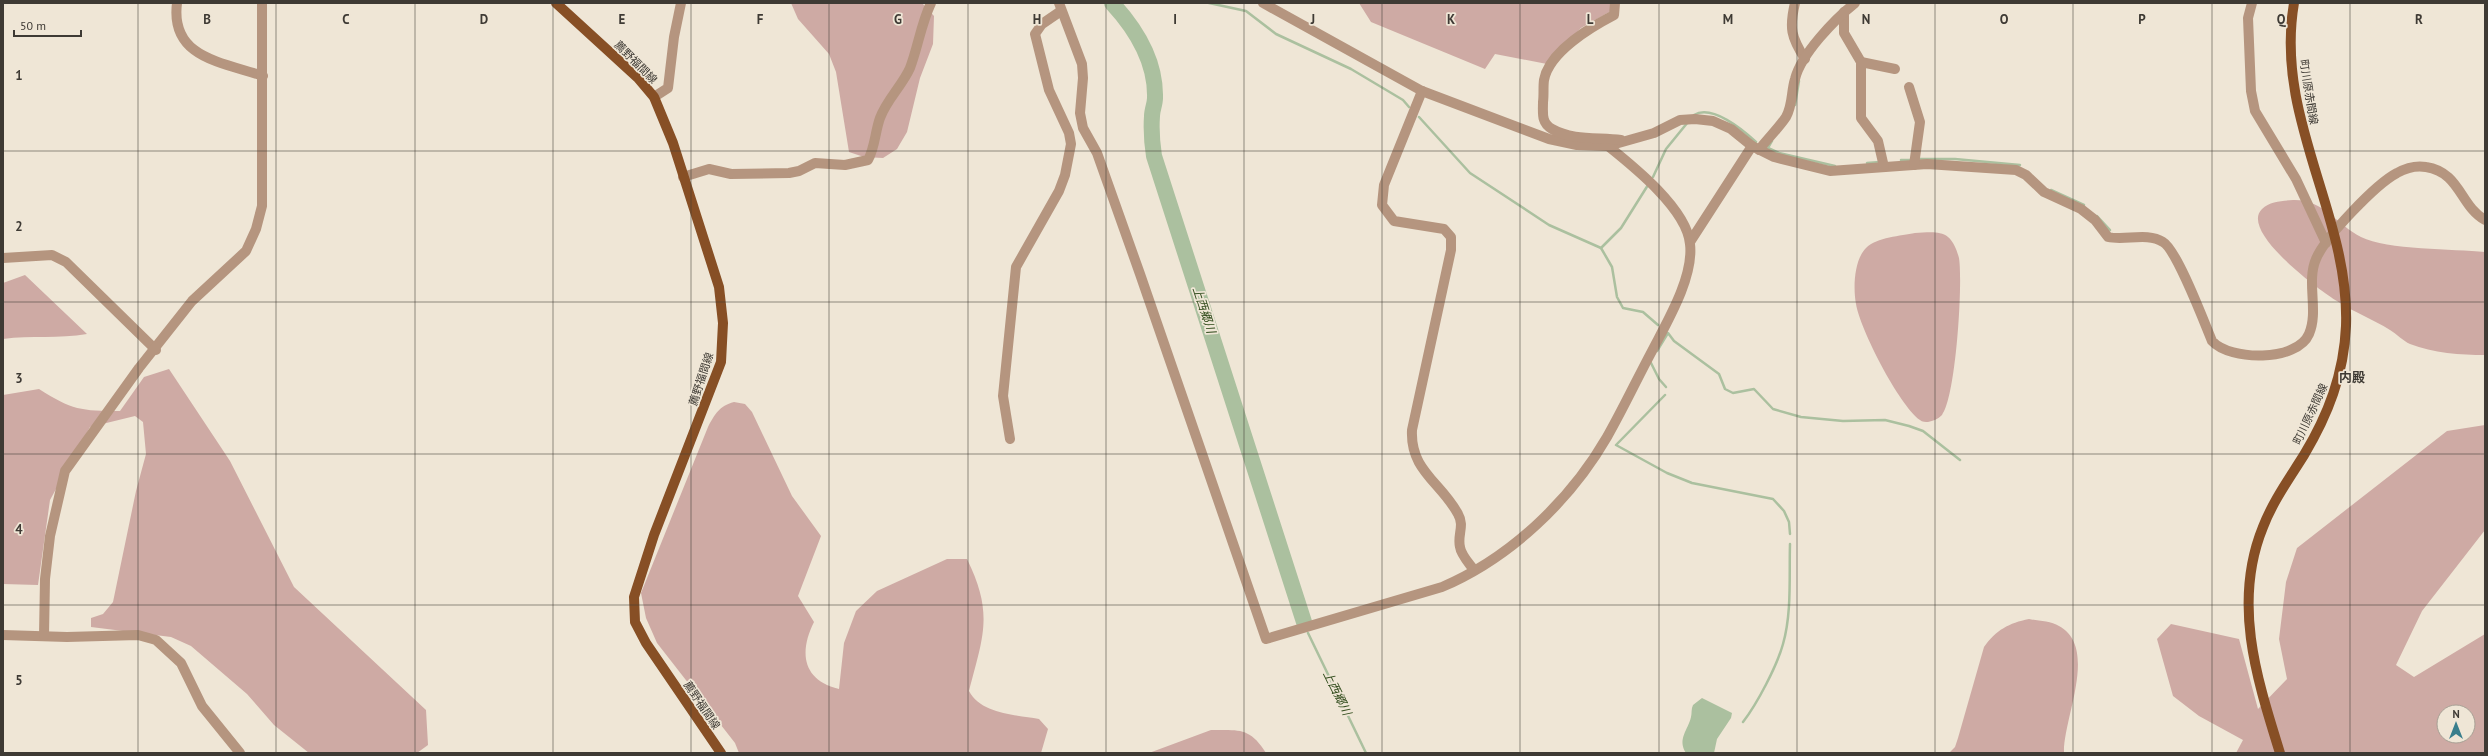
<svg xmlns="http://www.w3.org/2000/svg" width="2488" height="756" viewBox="0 0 2488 756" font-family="'PT Sans','Noto Sans JP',sans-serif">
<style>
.green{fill:#ceaaa4;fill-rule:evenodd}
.water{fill:#abc09f}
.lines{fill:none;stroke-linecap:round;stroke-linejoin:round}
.stream{stroke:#abc09f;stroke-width:2.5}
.river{stroke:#abc09f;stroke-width:16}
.minor{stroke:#b5957f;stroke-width:10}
.major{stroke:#874f25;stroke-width:10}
.grid{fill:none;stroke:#3e3a34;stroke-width:1;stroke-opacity:0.55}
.labels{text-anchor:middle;stroke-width:3.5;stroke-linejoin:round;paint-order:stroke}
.street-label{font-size:11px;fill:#3e3a34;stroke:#efe6d6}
.water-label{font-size:12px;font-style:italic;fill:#304b1b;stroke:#efe6d6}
.quarter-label{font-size:13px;font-weight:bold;fill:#3e3a34;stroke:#efe6d6}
.grid-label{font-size:13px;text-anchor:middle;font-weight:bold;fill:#3e3a34;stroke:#efe6d6;stroke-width:3.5;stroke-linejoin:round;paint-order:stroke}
</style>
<rect width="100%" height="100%" fill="#efe6d6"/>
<g class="green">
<path d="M 791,3 L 922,3 L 934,16 L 933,44 L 920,78 L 907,132 L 897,149 L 883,158 L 864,157 L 849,152 L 836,72 L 829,54 L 798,19 Z"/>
<path d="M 1359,3 L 1612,3 L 1611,11 L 1581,28 L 1547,64 L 1495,54 L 1485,69 L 1371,22 Z"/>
<path d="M 2293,200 C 2323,199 2336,224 2361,237 C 2387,250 2454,249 2485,252 L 2485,355 C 2461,355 2433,353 2410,344 C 2403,341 2397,334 2390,330 C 2373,319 2353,312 2337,301 C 2320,291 2239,231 2262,209 C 2270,201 2283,201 2293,200 Z"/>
<path d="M 1915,233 C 1926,233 1939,230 1948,237 C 1954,242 1957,251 1959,258 C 1963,283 1956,397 1942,415 C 1938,419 1933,421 1928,422 C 1926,422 1922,422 1920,420 C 1899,405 1860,329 1856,304 C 1853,288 1854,260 1866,248 C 1877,237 1901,236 1915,233 Z"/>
<path d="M 25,275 L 87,334 C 59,339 31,335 3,339 L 3,283 Z"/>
<path d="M 169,369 L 230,461 L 294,587 L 426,710 L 428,745 L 417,753 L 309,753 L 274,725 L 247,694 L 191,646 L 171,637 L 91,627 L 91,618 L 103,614 L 113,602 L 136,491 L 146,454 L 143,422 L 135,416 L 90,427 L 50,500 L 38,585 L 3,584 L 3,395 L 39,389 C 72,410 81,411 120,411 L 144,377 Z"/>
<path d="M 734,402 L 745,404 L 752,412 L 792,496 L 821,536 L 798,596 L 814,622 C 799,652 802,680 839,689 L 844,643 L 856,611 L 877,591 L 947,559 L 967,559 C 994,614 983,636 969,691 C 981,714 1016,715 1039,719 L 1048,729 L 1041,753 L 739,753 L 735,743 L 657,643 L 646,618 L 641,593 L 708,427 C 715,414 719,406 734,402 Z"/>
<path d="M 2485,425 L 2485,530 L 2422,611 L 2396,665 L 2414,677 L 2485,634 L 2485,753 L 2236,753 L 2243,740 L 2199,716 L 2173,696 L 2157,639 L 2171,624 L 2239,639 L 2258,709 L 2287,679 L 2279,639 L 2286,582 L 2297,548 L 2447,431 ZM 2444,712 L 2468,712 L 2468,736 L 2444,736 Z"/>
<path d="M 2029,619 C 2038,621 2051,621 2059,626 C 2099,648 2063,718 2064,753 L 1949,753 L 1955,747 L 1958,738 L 1984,647 C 1996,630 2009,623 2029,619 Z"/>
<path d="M 1211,730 C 1239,730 1250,727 1266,753 L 1149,753 Z"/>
</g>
<path class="water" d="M 1702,698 L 1732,713 L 1731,718 L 1717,739 L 1714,753 L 1686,753 C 1677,739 1688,730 1691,717 C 1692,713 1691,709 1693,705 Z"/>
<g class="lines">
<g class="stream">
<path d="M 1209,3 L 1246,11 L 1276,34 L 1351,69 L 1403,100 L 1409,107"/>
<path d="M 1795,105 L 1799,81"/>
<path d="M 1694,115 C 1712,104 1743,130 1756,142"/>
<path d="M 1419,117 L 1470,173 L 1549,225 L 1601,248 L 1612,267 L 1617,297 L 1623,308 L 1643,312 L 1658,325"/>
<path d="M 1772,141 L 1768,148 L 1779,153 L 1835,166"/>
<path d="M 1919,159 L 1955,159 L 2020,165"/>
<path d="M 1901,160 L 1910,160"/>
<path d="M 1867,163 L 1880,162"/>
<path d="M 1653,177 L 1666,149 L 1688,122"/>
<path d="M 2051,190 L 2084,205"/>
<path d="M 2097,216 L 2110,230"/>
<path d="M 1601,248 L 1621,228 L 1648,185"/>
<path d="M 1657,351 L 1668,333 L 1674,341 L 1719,374 L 1725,389 L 1733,393 L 1754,389 L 1773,409 L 1801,417 L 1843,421 L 1885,420 L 1909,426 L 1923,431 L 1960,460"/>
<path d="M 1651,363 L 1659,379 L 1666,387"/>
<path d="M 1665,395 L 1616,445 L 1667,473 L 1692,483 L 1773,499 L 1784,511 L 1789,522 L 1790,534"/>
<path d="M 1308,633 L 1366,753"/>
<path d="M 1743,722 C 1757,704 1777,666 1783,644 C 1792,613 1789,576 1790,544"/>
</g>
<path class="river" d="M 1112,3 C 1136,29 1156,62 1155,98 C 1155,104 1152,110 1152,116 C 1151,130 1152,143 1154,156 L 1304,622"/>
<g class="minor">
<path d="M 177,3 C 170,58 222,62 263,76"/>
<path d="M 1059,3 L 1082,64 L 1083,78 L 1080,113 L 1083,128 L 1097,153 L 1140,274 L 1266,639 L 1442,587 C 1510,558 1570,501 1607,437 C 1623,409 1637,379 1652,351 C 1667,322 1694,277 1690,244 C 1687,209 1633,166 1608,146"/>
<path d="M 1263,3 L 1422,91 L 1549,139 L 1577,145 L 1608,146 L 1654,133 L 1680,120 L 1695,119 L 1713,121 L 1731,129 L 1752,146 L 1774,157 L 1830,171 L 1927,164 L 2016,170 L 2026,175 L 2044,192 L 2081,209 L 2095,220 L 2108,237 C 2125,241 2147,232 2163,242 C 2177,250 2204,322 2212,341 C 2230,361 2297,362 2309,334 C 2319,311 2306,282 2316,259 C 2325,237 2376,184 2397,173 C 2406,168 2415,165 2426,167 C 2460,172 2460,206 2485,220"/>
<path d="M 1615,3 L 1614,15 C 1591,27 1549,52 1544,80 C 1543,87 1544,95 1543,102 C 1543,113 1541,123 1552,129 C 1573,141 1599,137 1621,140"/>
<path d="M 1795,3 C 1789,28 1791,37 1805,59"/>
<path d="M 2252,3 L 2248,18 L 2251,91 L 2255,111 L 2296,179 L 2326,243"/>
<path d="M 1844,12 L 1844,33 L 1861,62 L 1861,118 L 1878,141 L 1884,167"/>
<path d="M 1861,62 L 1895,69"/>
<path d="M 1909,87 L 1920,122 L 1914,165"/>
<path d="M 1422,91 L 1384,185 L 1382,205 L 1394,221 L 1444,229 L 1451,237 L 1451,250 L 1412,430 C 1410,471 1441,482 1458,514 C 1465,526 1457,535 1460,547 C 1461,555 1469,563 1474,570"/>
<path d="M 654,97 L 668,88 L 674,37 L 681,3"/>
<path d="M 1759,150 C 1767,139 1778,129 1786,117 C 1793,105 1791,91 1795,79 C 1801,54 1835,19 1855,3"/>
<path d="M 683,177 L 709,169 L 731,174 L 789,173 L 799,171 L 815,163 L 845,165 L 868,160 C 875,147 875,132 880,118 C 887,99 902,86 910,68 C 918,47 921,24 931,3"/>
<path d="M 1690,242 L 1752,146"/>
<path d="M 3,258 L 52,255 L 66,262 L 156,350"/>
<path d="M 1010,439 L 1003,396 L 1016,267 L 1059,191 L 1065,175 L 1071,144 L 1069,133 L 1049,90 L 1035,34 L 1042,24 L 1061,11"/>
<path d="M 3,635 L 67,637 L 138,635 L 156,640 L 181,663 L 202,706 L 240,753"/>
<path d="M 44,636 L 45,579 L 50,536 L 65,471 L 139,368 L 192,301 L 246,251 L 256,229 L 262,206 L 262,3"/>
</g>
<g class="major">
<path d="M 556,3 L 638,78 L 654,97 L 673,143 L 719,287 L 723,323 L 721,362 L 654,535 L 634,597 L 635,622 L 646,643 L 721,753"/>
<path d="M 2280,753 C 2257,679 2232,603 2263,527 C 2273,501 2289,479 2304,455 C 2328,415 2344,374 2346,326 C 2350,215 2274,119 2294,3"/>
</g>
</g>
<path class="grid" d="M 138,3 L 138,753M 276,3 L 276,753M 415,3 L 415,753M 553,3 L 553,753M 691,3 L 691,753M 829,3 L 829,753M 968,3 L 968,753M 1106,3 L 1106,753M 1244,3 L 1244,753M 1382,3 L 1382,753M 1520,3 L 1520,753M 1659,3 L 1659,753M 1797,3 L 1797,753M 1935,3 L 1935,753M 2073,3 L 2073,753M 2212,3 L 2212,753M 2350,3 L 2350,753M 3,151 L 2485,151M 3,302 L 2485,302M 3,454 L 2485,454M 3,605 L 2485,605"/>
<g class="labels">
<g class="street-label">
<text transform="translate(636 62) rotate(45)" y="4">薦野福間線</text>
<text transform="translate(2309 92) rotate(81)" y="4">町川原赤間線</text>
<text transform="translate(701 379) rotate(-72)" y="4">薦野福間線</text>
<text transform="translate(2310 414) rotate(-65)" y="4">町川原赤間線</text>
<text transform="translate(702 705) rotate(56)" y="4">薦野福間線</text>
</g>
<g class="water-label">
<text transform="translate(1204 310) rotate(72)" y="4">上西郷川</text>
<text transform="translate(1337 693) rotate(64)" y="4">上西郷川</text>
</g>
<g class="quarter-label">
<text x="2352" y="382">内殿</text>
</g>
</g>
<g class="grid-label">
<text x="207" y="24">B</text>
<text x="346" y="24">C</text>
<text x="484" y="24">D</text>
<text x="622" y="24">E</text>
<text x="760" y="24">F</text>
<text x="898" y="24">G</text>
<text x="1037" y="24">H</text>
<text x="1175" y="24">I</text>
<text x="1313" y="24">J</text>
<text x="1451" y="24">K</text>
<text x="1590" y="24">L</text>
<text x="1728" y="24">M</text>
<text x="1866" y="24">N</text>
<text x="2004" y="24">O</text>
<text x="2142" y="24">P</text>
<text x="2281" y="24">Q</text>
<text x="2419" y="24">R</text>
<text x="19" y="80">1</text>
<text x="19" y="231">2</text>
<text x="19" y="383">3</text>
<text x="19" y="534">4</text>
<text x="19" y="685">5</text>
</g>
<rect width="2488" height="756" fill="none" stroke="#3e3a34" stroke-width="8"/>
<g transform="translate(2456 724)"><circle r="19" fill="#efe6d6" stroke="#a8a195"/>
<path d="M0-3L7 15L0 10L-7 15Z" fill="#397e8c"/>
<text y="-6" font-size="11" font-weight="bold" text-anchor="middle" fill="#3e3a34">N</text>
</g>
<path d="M14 30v6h67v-6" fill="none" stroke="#3e3a34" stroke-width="2"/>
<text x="20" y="30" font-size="12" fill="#3e3a34" stroke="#efe6d6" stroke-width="3" paint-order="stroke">50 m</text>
</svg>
